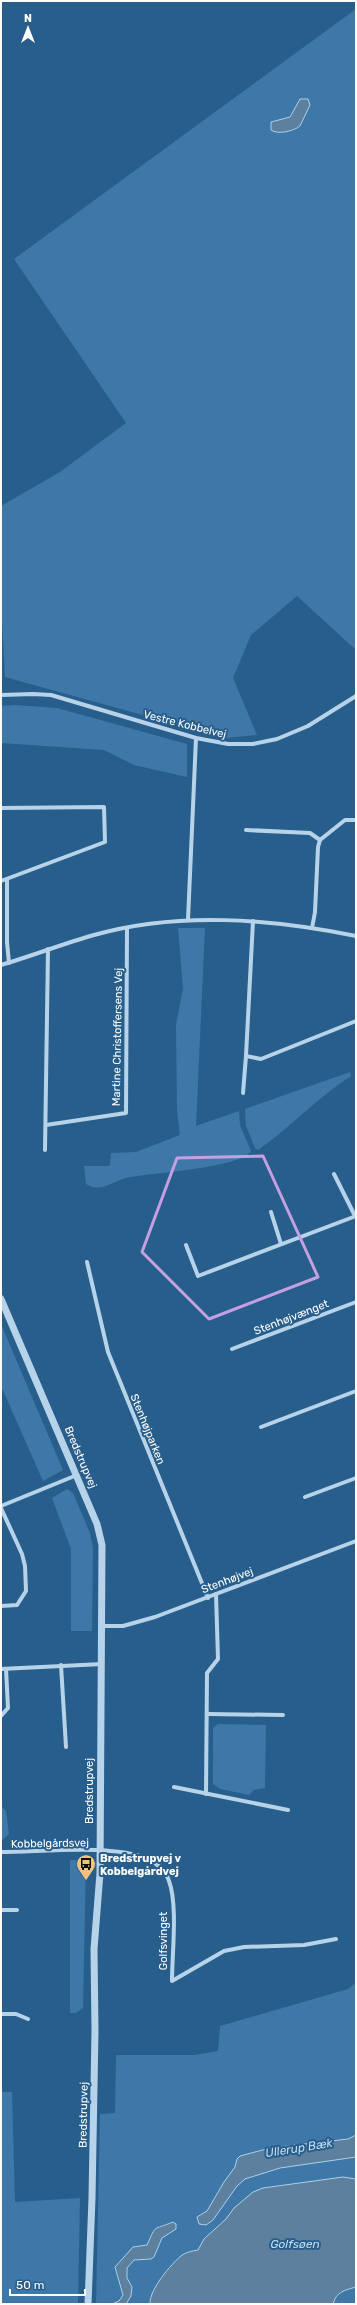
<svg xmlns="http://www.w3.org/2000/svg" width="357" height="2305" viewBox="0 0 357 2305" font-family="Rubik,sans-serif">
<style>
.green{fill:#3d78a8}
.water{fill:#5c809e;stroke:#accfea}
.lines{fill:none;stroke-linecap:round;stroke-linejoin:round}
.minor{stroke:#b7d3ea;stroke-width:4}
.tertiary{stroke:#b7d3ea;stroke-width:7}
.marked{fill:none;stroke:#c4a0e2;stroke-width:3;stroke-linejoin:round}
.labels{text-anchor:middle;stroke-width:4;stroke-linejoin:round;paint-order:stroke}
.street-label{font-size:11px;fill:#fff;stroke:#285e8c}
.poi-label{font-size:11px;font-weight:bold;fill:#fff;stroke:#285e8c;text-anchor:start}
.water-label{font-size:12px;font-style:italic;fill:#c3ddf1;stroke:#285e8c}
</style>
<rect width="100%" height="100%" fill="#285e8c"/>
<g class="green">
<path d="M 356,9 L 356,650 L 297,596 L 251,635 L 233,678 L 257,735 L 226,738 L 5,677 L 1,602 L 1,506 L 60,472 L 126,423 L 14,259 Z"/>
<path d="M 15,705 L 57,708 L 187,744 L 187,777 L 134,765 L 104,750 L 1,743 L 1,706 Z"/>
<path d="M 178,928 L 205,928 L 196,1126 L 239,1111 L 240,1125 L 251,1151 C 241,1168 149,1173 126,1178 C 112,1182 100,1193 86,1184 L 84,1166 L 108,1166 L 110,1165 L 111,1153 L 136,1152 L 180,1135 L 177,1111 L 176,1025 L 183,988 Z"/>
<path d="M 350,1072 L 351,1076 C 318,1097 291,1127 258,1150 L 255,1148 L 246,1126 L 245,1109 Z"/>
<path d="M 1,1324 L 63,1470 L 43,1481 L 1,1386 Z"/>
<path d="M 67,1489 L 73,1493 L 90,1533 L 93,1548 L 92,1631 L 71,1631 L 71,1549 L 52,1498 Z"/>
<path d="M 218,1724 L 266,1725 L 265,1788 L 254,1790 L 249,1795 L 220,1789 L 213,1784 L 213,1728 Z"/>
<path d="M 1,1806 L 6,1811 L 9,1834 L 1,1841 Z"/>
<path d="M 70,1860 L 86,1860 L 83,2008 L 76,2013 L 70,2013 Z"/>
<path d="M 356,1982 L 356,2304 L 96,2304 L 100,2114 L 115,2113 L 116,2055 L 194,2055 L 218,2051 L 220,2026 L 348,1989 Z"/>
<path d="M 1,2092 L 12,2092 L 15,2202 L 80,2198 L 78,2304 L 1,2304 Z"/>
</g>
<g class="water">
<path d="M 300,99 L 308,99 L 310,105 L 300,126 C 294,131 278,135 271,130 L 271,122 L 290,117 Z"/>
<path d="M 356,2135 L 356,2157 L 280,2168 L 245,2179 L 237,2186 L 213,2220 L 206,2225 L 199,2224 L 197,2217 L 207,2211 L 224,2182 L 235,2167 L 237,2159 L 240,2156 L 270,2148 L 348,2139 Z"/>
<path d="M 343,2177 L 356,2179 L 356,2287 C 345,2290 336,2292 333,2304 L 150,2304 C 149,2290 171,2264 182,2255 C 187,2252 192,2251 198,2250 L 204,2239 L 226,2219 L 234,2208 L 253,2192 L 263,2188 Z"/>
<path d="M 173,2222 L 176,2224 L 176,2229 L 162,2238 L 154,2257 L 151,2259 L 134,2260 L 127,2268 L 127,2278 L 132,2287 L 131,2296 L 126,2304 L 112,2304 L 119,2301 L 123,2295 L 115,2267 L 133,2247 L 147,2245 C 157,2223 152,2231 173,2222 Z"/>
</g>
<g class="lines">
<g class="minor">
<path d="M 1,695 L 33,694 L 51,695 L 196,738 L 228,744 L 253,744 L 277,739 L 308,726 L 356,696"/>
<path d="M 1,808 L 104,807 L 105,842 L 1,881"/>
<path d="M 246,830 L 310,833 L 320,840"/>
<path d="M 7,879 L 7,942 L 9,963"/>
<path d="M 188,920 L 196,738"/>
<path d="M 253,921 L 246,1056 L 261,1059 L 356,1021"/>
<path d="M 312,928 L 315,912 L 318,847 L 320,840 L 345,820 L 356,820"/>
<path d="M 1,965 C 32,956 62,944 94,935 C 179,911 270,919 356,936"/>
<path d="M 243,1093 L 246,1056"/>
<path d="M 46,1125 L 126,1113 L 127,928"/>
<path d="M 45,1150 L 48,949"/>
<path d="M 334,1174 L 355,1216"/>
<path d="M 271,1212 L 281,1244"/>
<path d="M 186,1245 L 198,1276 L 356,1216"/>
<path d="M 87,1262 L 108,1352 L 208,1598"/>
<path d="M 232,1349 L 356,1302"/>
<path d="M 261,1427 L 356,1391"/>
<path d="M 305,1497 L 356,1478"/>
<path d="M 1,1506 L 77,1475"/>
<path d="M 1,1508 L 22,1554 L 25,1566 L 26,1591 L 17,1605 L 1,1606"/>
<path d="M 103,1626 L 123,1626 L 155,1617 L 356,1541"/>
<path d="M 61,1665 L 66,1747"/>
<path d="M 1,1669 L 102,1664"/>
<path d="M 208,1714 L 283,1715"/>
<path d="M 1,1716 L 8,1708 L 6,1669"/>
<path d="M 174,1787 L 288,1810"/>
<path d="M 206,1794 L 207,1673 L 218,1659 L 216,1594"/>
<path d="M 1,1852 C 41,1852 110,1844 146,1858 C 156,1862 166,1871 169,1881 C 178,1905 172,1954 172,1981 L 224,1951 L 244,1947 L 304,1945 L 336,1939"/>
<path d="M 1,1910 L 17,1910"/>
<path d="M 1,2014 L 16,2014 L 28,2019"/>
</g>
<path class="tertiary" d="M 1,1299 L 97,1524 L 102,1545 L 100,1873 L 94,1949 L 95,2031 L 92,2198 L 88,2304"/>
</g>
<path class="marked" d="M 263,1156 L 318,1277 L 209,1319 L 142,1252 L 177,1158 Z"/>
<defs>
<symbol id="bus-pin" viewBox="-11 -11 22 30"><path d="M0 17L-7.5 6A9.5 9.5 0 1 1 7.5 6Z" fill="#f1c47e" stroke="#285e8c"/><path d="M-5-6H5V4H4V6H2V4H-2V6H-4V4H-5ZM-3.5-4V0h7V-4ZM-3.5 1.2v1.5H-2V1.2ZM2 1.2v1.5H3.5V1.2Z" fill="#111"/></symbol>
</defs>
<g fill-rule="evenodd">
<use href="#bus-pin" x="75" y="1853" width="22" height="30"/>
</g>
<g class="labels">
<g class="street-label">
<text transform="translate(185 724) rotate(14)" y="4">Vestre Kobbelvej</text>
<text transform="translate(117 1037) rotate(-89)" y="4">Martine Christoffersens Vej</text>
<text transform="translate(291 1317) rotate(-21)" y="4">Stenhøjvænget</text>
<text transform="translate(148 1429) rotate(68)" y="4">Stenhøjparken</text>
<text transform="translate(81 1457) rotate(67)" y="4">Bredstrupvej</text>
<text transform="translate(227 1580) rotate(-21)" y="4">Stenhøjvej</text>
<text transform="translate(89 1791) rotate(-90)" y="4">Bredstrupvej</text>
<text transform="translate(50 1843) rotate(-1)" y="4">Kobbelgårdsvej</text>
<text transform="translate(163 1941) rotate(-90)" y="4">Golfsvinget</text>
<text transform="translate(83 2115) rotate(-89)" y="4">Bredstrupvej</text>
</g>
<g class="poi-label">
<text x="100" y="1862">Bredstrupvej v<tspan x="100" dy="13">Kobbelgårdvej</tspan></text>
</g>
<g class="water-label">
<text transform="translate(299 2148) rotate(-9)" y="4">Ullerup Bæk</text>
<text x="295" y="2248">Golfsøen</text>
</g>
</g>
<rect width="357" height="2305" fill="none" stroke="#ffffff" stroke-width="4"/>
<g transform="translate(28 28)" stroke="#285e8c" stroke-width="3" paint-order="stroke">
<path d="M0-3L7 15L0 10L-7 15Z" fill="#ffffff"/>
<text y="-6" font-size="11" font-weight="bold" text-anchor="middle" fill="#ffffff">N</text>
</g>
<path d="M10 2289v6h75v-6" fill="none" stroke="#ffffff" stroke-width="2"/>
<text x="16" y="2289" font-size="12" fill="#ffffff" stroke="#285e8c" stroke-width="3" paint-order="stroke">50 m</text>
</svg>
